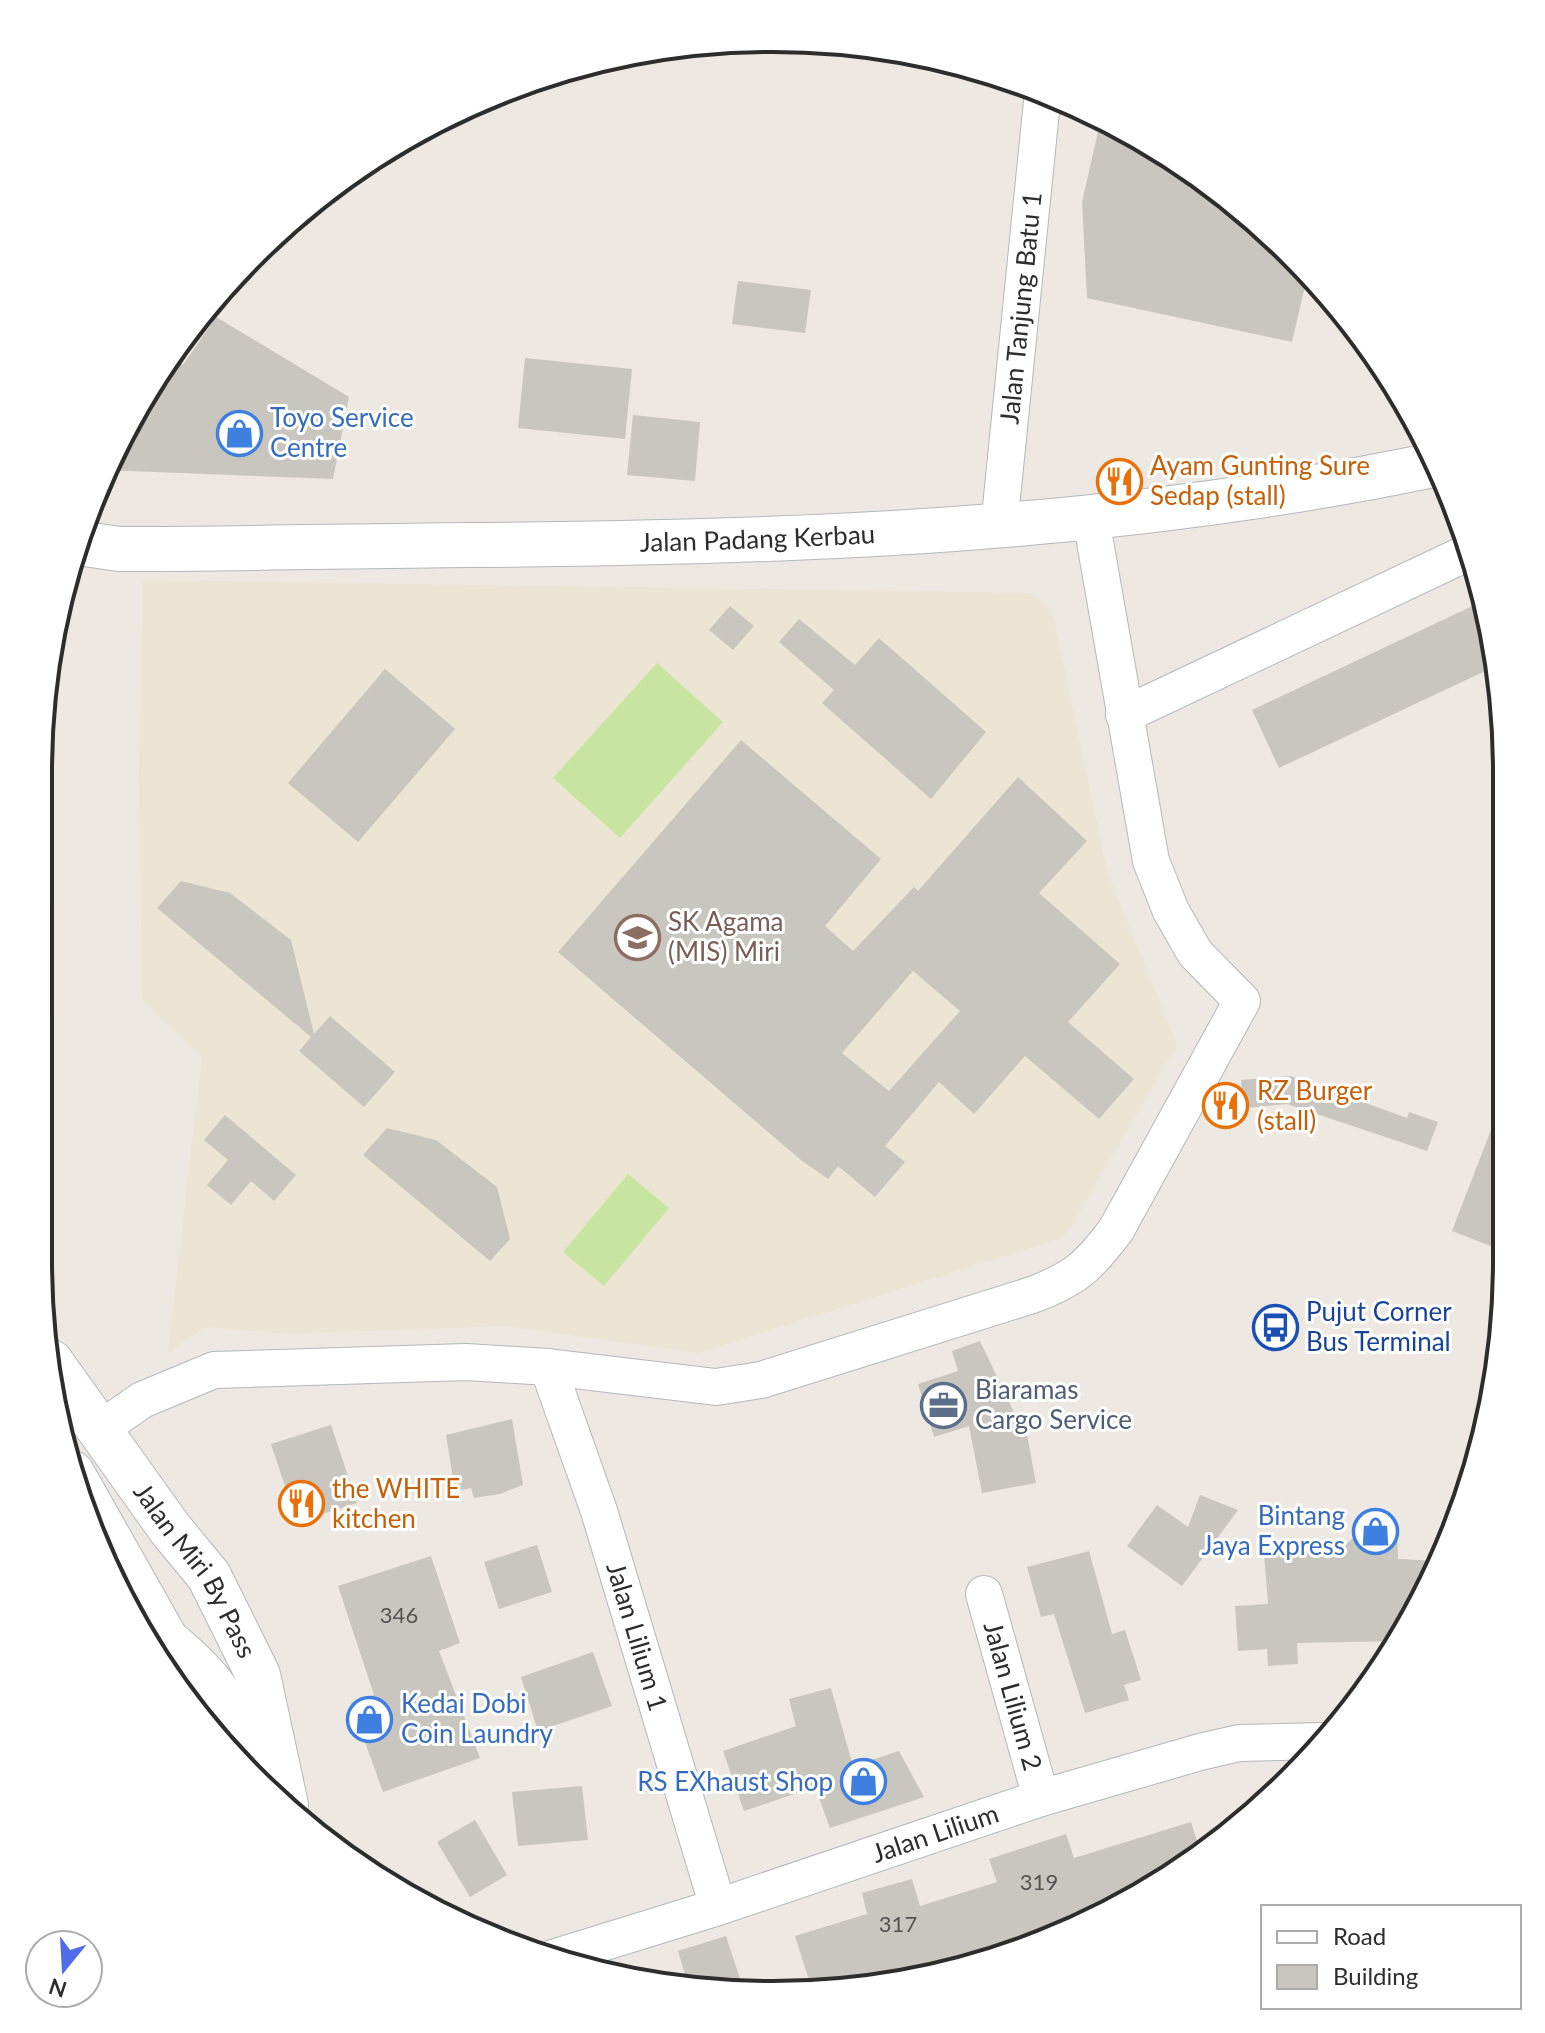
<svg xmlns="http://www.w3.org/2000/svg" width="1545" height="2033" viewBox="0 0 1545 2033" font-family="Lato,sans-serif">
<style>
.education{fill:#ede5d3}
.pitch{fill:#c7e5a0}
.building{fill:#c9c6bf;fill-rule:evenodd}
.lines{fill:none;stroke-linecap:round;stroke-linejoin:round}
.minor-casing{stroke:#b5b7bf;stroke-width:38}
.tertiary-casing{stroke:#b5b7bf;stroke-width:46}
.minor{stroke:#fff;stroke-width:36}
.tertiary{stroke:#fff;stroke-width:44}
.labels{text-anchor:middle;stroke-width:6;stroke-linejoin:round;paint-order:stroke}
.number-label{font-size:22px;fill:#545352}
.street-label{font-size:26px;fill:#2d2d2d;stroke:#fff}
.shop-label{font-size:26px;fill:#366cbe;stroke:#fff;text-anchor:start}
.food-label{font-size:26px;fill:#c56008;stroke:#fff;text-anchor:start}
.education-label{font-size:26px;fill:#785e54;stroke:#fff;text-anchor:start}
.transit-label{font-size:26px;fill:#164399;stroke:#fff;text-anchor:start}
.service-label{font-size:26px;fill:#4e5e75;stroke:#fff;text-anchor:start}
.rim{fill:none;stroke:#2d2d2d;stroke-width:4}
</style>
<rect width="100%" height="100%" fill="#ede8e1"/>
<path class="education" d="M 143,580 L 1030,593 L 1052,610 L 1108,874 L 1177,1045 L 1065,1237 L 698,1353 L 506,1326 L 289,1334 L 207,1327 L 168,1352 L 202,1056 L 142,1000 L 139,774 Z"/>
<g class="pitch">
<path d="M 657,663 L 723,722 L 620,838 L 553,778 Z"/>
<path d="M 628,1174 L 669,1208 L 604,1286 L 563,1252 Z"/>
</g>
<g class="building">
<path d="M 1101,119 L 1181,162 L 1292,253 L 1308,273 L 1292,342 L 1087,298 L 1082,202 Z"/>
<path d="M 738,281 L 811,290 L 805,333 L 732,324 Z"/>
<path d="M 216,317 L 349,397 L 333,479 L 105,470 L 114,448 L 172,355 L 183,365 Z"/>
<path d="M 525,358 L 632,369 L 625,439 L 518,428 Z"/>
<path d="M 633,415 L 700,422 L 695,481 L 627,475 Z"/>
<path d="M 1483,601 L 1498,665 L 1279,768 L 1252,710 Z"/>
<path d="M 730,606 L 754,626 L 733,650 L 709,630 Z"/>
<path d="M 799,619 L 855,665 L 879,638 L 986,732 L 931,799 L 822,703 L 834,690 L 779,642 Z"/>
<path d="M 385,669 L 455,729 L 358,842 L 288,783 Z"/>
<path d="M 741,740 L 881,859 L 825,926 L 853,951 L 914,887 L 918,891 L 1018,777 L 1087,841 L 1039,893 L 1120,964 L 1068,1022 L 1134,1079 L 1099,1119 L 1025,1056 L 974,1114 L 939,1082 L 885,1146 L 905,1162 L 875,1197 L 838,1166 L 828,1179 L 802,1161 L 558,952 ZM 913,971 L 960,1011 L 889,1091 L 842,1053 Z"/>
<path d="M 181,881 L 230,893 L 291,940 L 314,1034 L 330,1016 L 395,1072 L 364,1107 L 299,1051 L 311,1037 L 157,908 Z"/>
<path d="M 1291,1076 L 1407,1118 L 1409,1112 L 1438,1122 L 1427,1151 L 1287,1104 L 1244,1108 L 1241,1080 Z"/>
<path d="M 1499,1109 L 1501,1110 L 1501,1250 L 1452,1231 Z"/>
<path d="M 225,1115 L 296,1175 L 274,1201 L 251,1181 L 231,1205 L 207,1185 L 228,1160 L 204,1140 Z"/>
<path d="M 387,1128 L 436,1140 L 497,1187 L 510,1239 L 490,1261 L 363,1155 Z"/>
<path d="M 980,1341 L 1020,1425 L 1025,1424 L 1036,1483 L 982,1493 L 969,1426 L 934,1437 L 918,1384 L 958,1371 L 952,1351 Z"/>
<path d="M 512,1419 L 523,1485 L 500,1494 L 474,1498 L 471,1488 L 455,1491 L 446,1435 Z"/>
<path d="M 331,1425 L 357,1503 L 297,1522 L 271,1444 Z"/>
<path d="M 1200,1495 L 1238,1510 L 1182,1586 L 1127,1546 L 1157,1505 L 1188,1527 Z"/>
<path d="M 1382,1515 L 1397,1533 L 1398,1559 L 1441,1561 L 1398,1641 L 1297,1643 L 1298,1664 L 1268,1666 L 1267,1649 L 1238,1651 L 1235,1606 L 1268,1604 L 1264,1553 L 1335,1553 Z"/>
<path d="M 537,1545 L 552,1592 L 499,1609 L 484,1562 Z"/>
<path d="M 1089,1551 L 1112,1634 L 1125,1630 L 1141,1680 L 1124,1685 L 1129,1700 L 1085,1713 L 1054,1614 L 1041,1617 L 1027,1567 Z"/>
<path d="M 431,1556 L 460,1643 L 439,1651 L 480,1758 L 383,1792 L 351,1703 L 374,1695 L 338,1586 Z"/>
<path d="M 593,1652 L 612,1706 L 538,1731 L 521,1677 Z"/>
<path d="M 831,1688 L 853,1766 L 899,1751 L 924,1797 L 830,1828 L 815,1787 L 744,1811 L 723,1751 L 796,1726 L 789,1699 Z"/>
<path d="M 582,1786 L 588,1840 L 518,1846 L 512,1792 Z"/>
<path d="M 475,1820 L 507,1875 L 470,1897 L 437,1842 Z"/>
<path d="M 1191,1822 L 1201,1854 L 1180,1871 L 1079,1917 L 996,1944 L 999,1954 L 963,1970 L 812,1990 L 795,1936 L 867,1914 L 862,1893 L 912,1879 L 920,1906 L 997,1882 L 989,1859 L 1066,1834 L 1074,1858 Z"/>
<path d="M 726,1936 L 744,1991 L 688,1984 L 678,1951 Z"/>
</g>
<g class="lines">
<defs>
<g id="minor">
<path id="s1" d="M 999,527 L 1043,91"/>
<path d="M 1124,715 L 1471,551"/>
<path id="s2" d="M 548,1367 L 599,1511 L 718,1907"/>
<path d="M 99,1430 L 142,1400 L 214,1370 L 466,1362 L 548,1367 L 716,1387 L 761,1380 L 1032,1295 C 1075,1279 1088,1267 1116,1230 L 1242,1001 L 1195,953 L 1171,911 L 1151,861 L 1091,519"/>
<path id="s3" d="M 984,1594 L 1041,1798"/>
<path id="s4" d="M 553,1958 L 718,1907 L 1041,1798 L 1200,1752 L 1239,1743 L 1324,1741"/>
</g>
<g id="tertiary">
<path id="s5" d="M 78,543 L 119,549 C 236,549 353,546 470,545 C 793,543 1116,531 1433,465"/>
<path id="s6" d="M 51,1362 L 171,1530 L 209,1576 L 258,1675 L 286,1805"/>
<path d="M 72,1473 L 167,1641 L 178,1682"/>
<path d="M 167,1641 C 226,1688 233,1715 258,1783"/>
</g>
</defs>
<use href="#minor" class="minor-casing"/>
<use href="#tertiary" class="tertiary-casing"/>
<use href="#minor" class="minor"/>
<use href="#tertiary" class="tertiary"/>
</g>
<defs>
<symbol id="shop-ring" viewBox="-11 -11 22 22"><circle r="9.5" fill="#fff" stroke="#3f7fe0" stroke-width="1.5"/><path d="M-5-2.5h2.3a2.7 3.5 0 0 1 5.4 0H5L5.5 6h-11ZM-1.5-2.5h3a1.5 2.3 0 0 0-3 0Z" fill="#3f7fe0"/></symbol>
<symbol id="restaurant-ring" viewBox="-11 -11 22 22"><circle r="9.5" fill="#fff" stroke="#e8710a" stroke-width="1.5"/><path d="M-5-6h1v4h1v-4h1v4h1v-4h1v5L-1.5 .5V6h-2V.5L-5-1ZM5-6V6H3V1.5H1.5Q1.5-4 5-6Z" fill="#e8710a"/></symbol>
<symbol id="school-ring" viewBox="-11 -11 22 22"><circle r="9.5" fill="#fff" stroke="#8d6e63" stroke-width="1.5"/><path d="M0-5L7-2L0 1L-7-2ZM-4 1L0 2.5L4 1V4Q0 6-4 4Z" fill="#8d6e63"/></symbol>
<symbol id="bus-ring" viewBox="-11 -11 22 22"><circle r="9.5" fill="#fff" stroke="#1a4fb4" stroke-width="1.5"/><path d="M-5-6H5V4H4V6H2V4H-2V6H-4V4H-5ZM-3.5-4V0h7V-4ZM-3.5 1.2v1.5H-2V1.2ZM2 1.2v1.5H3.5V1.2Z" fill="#1a4fb4"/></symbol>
<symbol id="office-ring" viewBox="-11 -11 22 22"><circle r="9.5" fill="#fff" stroke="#5c6f8a" stroke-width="1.5"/><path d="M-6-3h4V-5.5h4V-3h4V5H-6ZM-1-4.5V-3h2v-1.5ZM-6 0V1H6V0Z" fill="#5c6f8a"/></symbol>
</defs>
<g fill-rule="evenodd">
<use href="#shop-ring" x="214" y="408" width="51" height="51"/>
<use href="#restaurant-ring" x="1094" y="456" width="51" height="51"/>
<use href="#school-ring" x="612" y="912" width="51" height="51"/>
<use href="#restaurant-ring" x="1200" y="1080" width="51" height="51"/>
<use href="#bus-ring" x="1250" y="1302" width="51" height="51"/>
<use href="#office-ring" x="918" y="1380" width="51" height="51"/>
<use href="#restaurant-ring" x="276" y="1478" width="51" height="51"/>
<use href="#shop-ring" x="1350" y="1506" width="51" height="51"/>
<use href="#shop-ring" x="344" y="1694" width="51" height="51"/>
<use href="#shop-ring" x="838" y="1756" width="51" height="51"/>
</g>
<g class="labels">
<g class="number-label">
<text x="399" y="1623">346</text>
<text x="1039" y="1890">319</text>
<text x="898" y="1932">317</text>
</g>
<g class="street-label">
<text dy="9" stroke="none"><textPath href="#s1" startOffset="220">Jalan Tanjung Batu 1</textPath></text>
<text dy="9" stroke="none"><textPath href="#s5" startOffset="680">Jalan Padang Kerbau</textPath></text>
<text dy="9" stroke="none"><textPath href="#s6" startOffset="254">Jalan Miri By Pass</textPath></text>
<text dy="9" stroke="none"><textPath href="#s2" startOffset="284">Jalan Lilium 1</textPath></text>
<text dy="9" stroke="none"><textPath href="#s3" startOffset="106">Jalan Lilium 2</textPath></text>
<text dy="9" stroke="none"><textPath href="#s4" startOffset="402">Jalan Lilium</textPath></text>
</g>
<g class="shop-label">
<text x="270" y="427">Toyo Service<tspan x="270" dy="30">Centre</tspan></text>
<text x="1345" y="1525" text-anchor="end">Bintang<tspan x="1345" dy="30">Jaya Express</tspan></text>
<text x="401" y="1713">Kedai Dobi<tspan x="401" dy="30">Coin Laundry</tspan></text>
<text x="833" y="1791" text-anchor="end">RS EXhaust Shop</text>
</g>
<g class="food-label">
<text x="1150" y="475">Ayam Gunting Sure<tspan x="1150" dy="30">Sedap (stall)</tspan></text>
<text x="1257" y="1100">RZ Burger<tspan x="1257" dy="30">(stall)</tspan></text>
<text x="332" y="1498">the WHITE<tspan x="332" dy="30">kitchen</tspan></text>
</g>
<g class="education-label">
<text x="668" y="931">SK Agama<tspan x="668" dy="30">(MIS) Miri</tspan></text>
</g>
<g class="transit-label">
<text x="1306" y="1321">Pujut Corner<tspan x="1306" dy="30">Bus Terminal</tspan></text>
</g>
<g class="service-label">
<text x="975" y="1399">Biaramas<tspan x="975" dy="30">Cargo Service</tspan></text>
</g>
</g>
<path d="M0 0H1545V2033H0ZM772 52H773A720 720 0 0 1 1493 772V1261A720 720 0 0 1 773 1981H772A720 720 0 0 1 52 1261V772A720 720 0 0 1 772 52Z" fill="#fff" fill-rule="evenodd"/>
<path class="rim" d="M772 52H773A720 720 0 0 1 1493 772V1261A720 720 0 0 1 773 1981H772A720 720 0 0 1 52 1261V772A720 720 0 0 1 772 52Z"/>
<rect x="1261" y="1905" width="260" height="104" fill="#ffffff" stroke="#ababab" stroke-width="2"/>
<rect x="1277" y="1931" width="40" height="12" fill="#ffffff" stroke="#ababab" stroke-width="2"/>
<text x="1333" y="1945" font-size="24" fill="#2d2d2d">Road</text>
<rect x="1277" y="1965" width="40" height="24" fill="#c9c6bf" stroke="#ababab" stroke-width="2"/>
<text x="1333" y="1985" font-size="24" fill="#2d2d2d">Building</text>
<g transform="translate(64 1969) rotate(198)"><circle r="38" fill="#ffffff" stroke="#ababab" stroke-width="2"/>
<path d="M0-6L14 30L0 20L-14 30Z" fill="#516ceb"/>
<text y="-12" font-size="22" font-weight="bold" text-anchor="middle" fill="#2d2d2d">N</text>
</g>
</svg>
